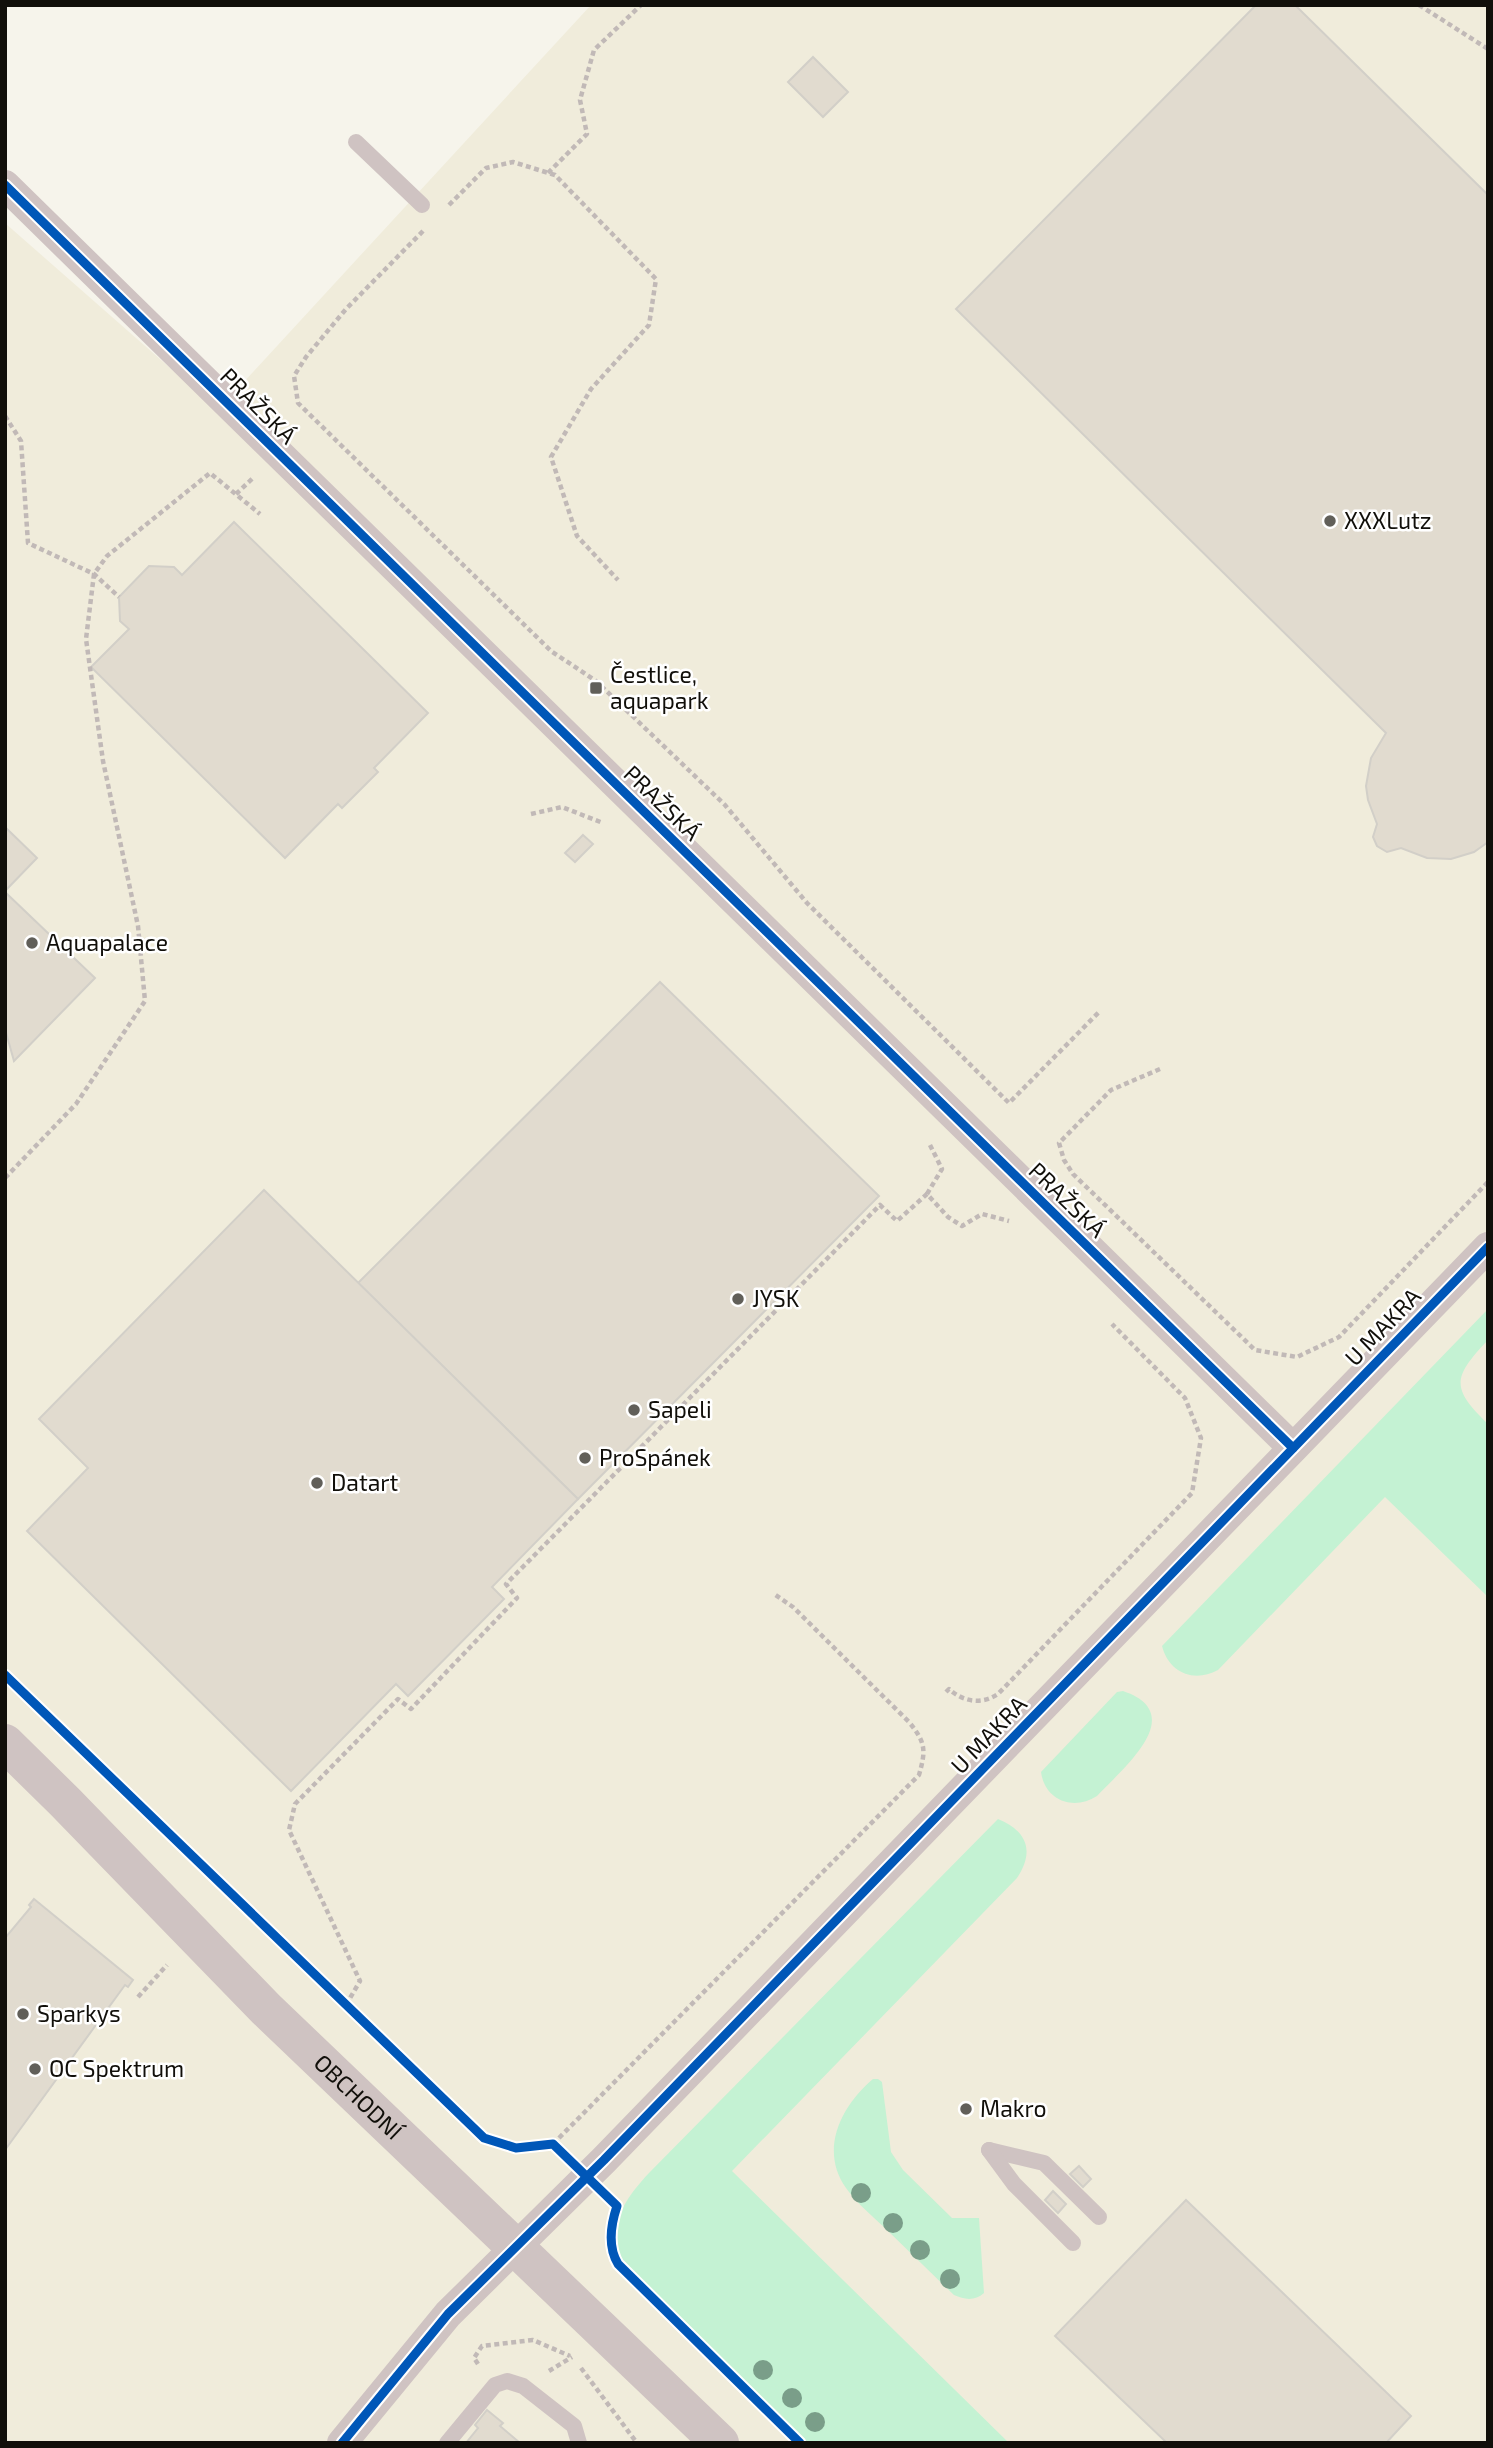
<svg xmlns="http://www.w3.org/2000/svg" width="1493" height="2448" viewBox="0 0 1493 2448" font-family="'Exo 2',sans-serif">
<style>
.built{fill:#f0ecdb}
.green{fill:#c4f2d3}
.building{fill:#e1dbcf;stroke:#d2cfc8;stroke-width:2}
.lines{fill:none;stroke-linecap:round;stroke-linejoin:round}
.path{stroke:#c1b9b7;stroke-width:4.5;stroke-dasharray:5 3.5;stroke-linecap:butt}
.service{stroke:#cfc3c2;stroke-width:16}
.minor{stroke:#cfc3c2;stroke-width:30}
.tertiary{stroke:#cfc3c2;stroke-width:38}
.cycleway-casing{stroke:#fff;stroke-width:13}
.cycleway{stroke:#0057b8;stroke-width:9}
.tree{fill:#7a9e89}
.poi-dot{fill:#615f59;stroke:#fff;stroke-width:2.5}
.labels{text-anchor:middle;stroke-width:5;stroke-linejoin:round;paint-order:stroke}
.street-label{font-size:23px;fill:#110f0a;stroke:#fff}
.poi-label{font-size:23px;fill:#110f0a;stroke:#fff;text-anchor:start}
</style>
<rect width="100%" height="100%" fill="#f6f4eb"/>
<path class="built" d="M 591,5 L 1488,5 L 1488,2443 L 5,2443 L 5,223 L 218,410 Z"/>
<g class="green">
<path d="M 1488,1309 L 1488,1340 C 1452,1378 1451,1388 1488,1424 L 1488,1597 L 1385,1497 L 1218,1670 C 1194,1683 1169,1673 1162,1646 Z"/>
<path d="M 1123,1691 C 1191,1714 1121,1770 1097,1796 C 1074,1811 1045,1801 1041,1772 L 1117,1692 Z"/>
<path d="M 998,1819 C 1027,1831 1035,1851 1017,1878 L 732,2171 L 1009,2443 L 808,2443 L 621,2259 C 605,2226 627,2197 648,2174 Z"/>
<path d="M 873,2079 L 878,2079 L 882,2082 L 891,2152 L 903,2170 L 952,2218 L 979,2218 L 984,2293 C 975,2301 965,2300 954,2295 C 932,2274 910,2252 888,2231 C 874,2217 857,2204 846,2188 C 819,2150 841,2106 873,2079 Z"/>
</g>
<g class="building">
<path d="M 1256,5 L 1295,5 L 1488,195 L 1488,842 L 1474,852 L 1451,859 L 1427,858 L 1401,848 L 1387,852 L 1377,846 L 1373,837 L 1377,824 L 1368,800 L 1366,786 L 1371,758 L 1386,733 L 956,309 Z"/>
<path d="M 813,57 L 848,92 L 823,117 L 788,82 Z"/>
<path d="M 234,522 L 428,713 L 374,768 L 378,772 L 342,808 L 338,804 L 285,858 L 91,667 L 129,629 L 120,621 L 119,597 L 149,566 L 174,567 L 182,575 Z"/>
<path d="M 5,827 L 37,858 L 6,890 L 5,889 Z"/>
<path d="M 583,835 L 593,844 L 575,862 L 565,853 Z"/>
<path d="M 5,892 L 95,978 L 14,1061 L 5,1029 Z"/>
<path d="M 660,982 L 879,1196 L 578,1499 L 358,1283 Z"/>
<path d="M 264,1190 L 578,1499 L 492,1587 L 504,1599 L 408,1696 L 396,1684 L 291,1791 L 27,1531 L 88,1468 L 39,1419 Z"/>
<path d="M 34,1899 L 133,1980 L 128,1987 L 125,1985 L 5,2150 L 5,1938 L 31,1907 L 29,1905 Z"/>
<path d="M 1079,2166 L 1091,2179 L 1083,2187 L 1070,2174 Z"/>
<path d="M 1053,2191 L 1066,2204 L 1058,2213 L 1045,2200 Z"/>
<path d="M 1186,2200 L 1411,2416 L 1386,2443 L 1167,2443 L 1055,2336 Z"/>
<path d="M 487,2410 L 503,2423 L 500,2426 L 520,2443 L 466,2443 L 478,2428 L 475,2425 Z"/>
</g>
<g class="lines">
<g class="path">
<path d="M 1419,5 L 1488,49"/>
<path d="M 548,173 L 587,134 L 580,100 L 594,50 L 641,5"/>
<path d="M 449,205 L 486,168 L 513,162 L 555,175 L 656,279 L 649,325 L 591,389 L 551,457 L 577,536 L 618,580"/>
<path d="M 423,231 L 346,309 L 306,357 L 294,376 L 298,403 L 551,651 L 596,681 L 725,805 L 807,903 L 1009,1103 L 1100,1011"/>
<path d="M 5,416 L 21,441 L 28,543 L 94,574 L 119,597"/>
<path d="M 236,494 L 253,478"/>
<path d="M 531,814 L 562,807 L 603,823"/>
<path d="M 1160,1069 L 1111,1090 L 1059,1143 L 1064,1160 L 1073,1174 L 1255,1350 L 1297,1357 L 1339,1337 L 1488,1182"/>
<path d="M 5,1178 L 76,1104 L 145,1001 L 138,926 L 103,761 L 86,639 L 94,574 L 107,556 L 210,473 L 260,514"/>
<path d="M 927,1194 L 942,1169 L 929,1143"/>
<path d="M 946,1692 L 949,1689 C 963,1702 982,1705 998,1694 L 1192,1493 L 1201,1438 L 1185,1398 L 1112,1324"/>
<path d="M 138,1997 L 167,1965"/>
<path d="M 346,2005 L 360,1981 L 289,1830 L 295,1804 L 398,1699 L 411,1709 L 517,1598 L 506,1584 L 880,1205 L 897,1221 L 927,1194 L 948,1217 L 962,1226 L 982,1214 L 1009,1221"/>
<path d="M 553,2144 L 919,1775 C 926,1750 926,1743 909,1722 L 793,1607 L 774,1594"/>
<path d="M 478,2364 L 474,2358 L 482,2346 L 533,2340 L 570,2356"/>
<path d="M 581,2368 L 637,2443"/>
<path d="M 549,2371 L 572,2357"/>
</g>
<g class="service">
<path d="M 356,142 L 422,205"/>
<path d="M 989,2150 L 1044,2163 L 1099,2217"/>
<path d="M 989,2150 L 1014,2184 L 1073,2243"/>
<path d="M 447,2443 L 495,2385 L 507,2381 L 523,2386 L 574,2426 L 579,2443"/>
</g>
<g class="minor">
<path d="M 5,185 L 1293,1448"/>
<path d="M 342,2443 L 448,2314 L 604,2160 L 1488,1247"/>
</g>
<path class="tertiary" id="s1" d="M 5,1743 L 65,1802 L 266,2009 L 720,2443"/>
<defs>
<g id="cycleway">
<path d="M 5,185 L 1293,1448"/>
<path d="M 5,1675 L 484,2138 L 516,2148 L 553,2144 L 617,2206 C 611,2224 607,2246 618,2264 L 800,2443"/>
<path d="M 342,2443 L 448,2314 L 604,2160 L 1488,1247"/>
</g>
</defs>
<use href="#cycleway" class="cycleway-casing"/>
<use href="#cycleway" class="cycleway"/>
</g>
<g class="tree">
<circle cx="861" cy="2193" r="10"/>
<circle cx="893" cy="2223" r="10"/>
<circle cx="920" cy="2250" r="10"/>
<circle cx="950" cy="2279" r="10"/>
<circle cx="763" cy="2370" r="10"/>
<circle cx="792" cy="2398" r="10"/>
<circle cx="815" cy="2422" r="10"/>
</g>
<g class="poi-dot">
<circle cx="1330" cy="521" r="7"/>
<rect x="589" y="681" width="14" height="14" rx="3.5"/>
<circle cx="32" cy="943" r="7"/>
<circle cx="738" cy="1299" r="7"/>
<circle cx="634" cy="1410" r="7"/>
<circle cx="585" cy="1458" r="7"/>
<circle cx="317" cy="1483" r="7"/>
<circle cx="23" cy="2014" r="7"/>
<circle cx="35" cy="2069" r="7"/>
<circle cx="966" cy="2109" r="7"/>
</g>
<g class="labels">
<g class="street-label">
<text transform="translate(258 406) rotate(45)" y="8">PRAŽSKÁ</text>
<text transform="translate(662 803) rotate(44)" y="8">PRAŽSKÁ</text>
<text transform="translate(1067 1200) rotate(44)" y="8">PRAŽSKÁ</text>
<text transform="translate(1383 1327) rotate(-46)" y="8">U MAKRA</text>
<text transform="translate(989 1735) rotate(-46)" y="8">U MAKRA</text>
<text dy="8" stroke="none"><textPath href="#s1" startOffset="500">OBCHODNÍ</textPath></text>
</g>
<g class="poi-label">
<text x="1344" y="529">XXXLutz</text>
<text x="610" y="683">Čestlice,<tspan x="610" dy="26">aquapark</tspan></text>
<text x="46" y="951">Aquapalace</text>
<text x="752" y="1307">JYSK</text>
<text x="648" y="1418">Sapeli</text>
<text x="599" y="1466">ProSpánek</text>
<text x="331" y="1491">Datart</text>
<text x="37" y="2022">Sparkys</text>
<text x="49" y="2077">OC Spektrum</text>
<text x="980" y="2117">Makro</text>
</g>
</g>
<rect width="1493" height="2448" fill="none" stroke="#110f0a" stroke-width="14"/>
</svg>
